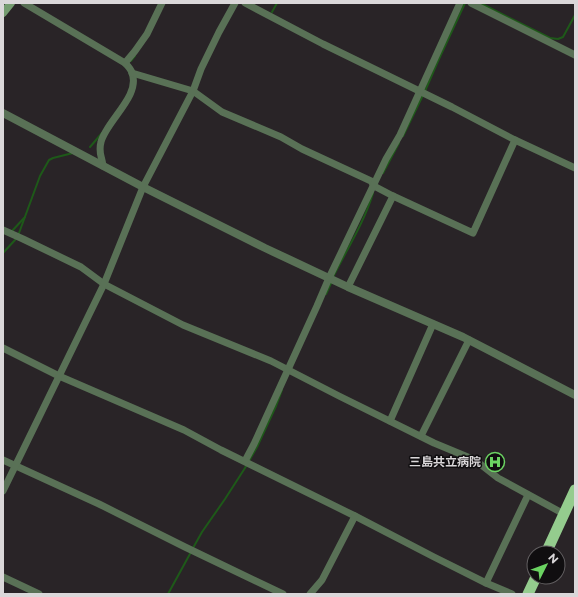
<svg xmlns="http://www.w3.org/2000/svg" width="578" height="597" viewBox="0 0 578 597" font-family="Montserrat,'Noto Sans JP',sans-serif">
<style>
.lines{fill:none;stroke-linecap:round;stroke-linejoin:round}
.stream{stroke:#1e5919;stroke-width:2}
.minor{stroke:#597156;stroke-width:7}
.tertiary{stroke:#597156;stroke-width:8}
.secondary{stroke:#759c70;stroke-width:8}
.trunk{stroke:#94cc8e;stroke-width:11}
.labels{text-anchor:middle;stroke-width:3;stroke-linejoin:round;paint-order:stroke}
.poi-label{font-size:12px;font-weight:bold;fill:#dad7d9;stroke:#100e10;text-anchor:end}
</style>
<rect width="100%" height="100%" fill="#292427"/>
<g class="lines">
<g class="stream">
<path d="M 480,3 L 550,38 L 558,39 L 563,37 L 575,15"/>
<path d="M 272,12 L 277,3"/>
<path d="M 131,61 L 135,56"/>
<path d="M 425,91 L 438,61 L 465,3"/>
<path d="M 403,136 L 423,95"/>
<path d="M 90,147 L 102,133"/>
<path d="M 383,173 L 399,143"/>
<path d="M 12,231 L 25,217"/>
<path d="M 3,253 L 15,240 L 19,233 L 40,176 L 49,160 L 53,158 L 73,153"/>
<path d="M 333,277 C 347,249 364,223 373,193"/>
<path d="M 326,294 L 332,281"/>
<path d="M 193,548 L 202,532 L 225,499 L 245,468 L 257,447 L 276,406 L 282,390"/>
<path d="M 168,594 L 191,552"/>
</g>
<g class="minor">
<path d="M 24,3 L 125,63 C 128,66 131,69 132,73 C 141,96 106,121 101,142 C 98,153 102,156 103,166"/>
<path d="M 245,3 L 323,44 L 452,107 L 515,140 L 575,168"/>
<path d="M 471,3 L 575,55"/>
<path d="M 125,63 L 135,51 L 147,34 L 162,3"/>
<path d="M 132,73 L 193,91 L 222,112 L 281,137 L 302,149 L 371,181 L 374,186 L 393,196 L 473,233 L 515,140"/>
<path d="M 3,230 L 23,239 L 81,267 L 104,284 L 183,325 L 271,361 L 339,396 L 434,443 L 475,460 L 498,478 L 564,514"/>
<path d="M 348,287 L 393,196"/>
<path d="M 3,348 L 59,376 L 184,430 L 221,450 L 355,516 L 434,557 L 486,583 L 512,594"/>
<path d="M 390,421 L 433,324"/>
<path d="M 421,436 L 469,340"/>
<path d="M 3,460 L 99,504 L 185,547 L 283,594"/>
<path d="M 245,461 L 254,444 L 317,306 L 329,278 L 386,159 L 400,135 L 460,3"/>
<path d="M 3,491 L 104,284 L 143,187 L 193,91 L 201,69 L 219,32 L 235,3"/>
<path d="M 3,577 L 39,594"/>
<path d="M 486,583 L 528,495"/>
<path d="M 310,594 L 322,580 L 355,516"/>
</g>
<path class="tertiary" d="M 3,113 L 143,187 L 265,248 L 348,287 L 463,337 L 575,395"/>
<path class="secondary" d="M 3,13 L 11,3"/>
<g class="trunk">
<path d="M 546,553 L 575,490"/>
<path d="M 528,594 L 536,577"/>
</g>
</g>
<defs>
<symbol id="hospital-ring" viewBox="-11 -11 22 22"><circle r="9.5" fill="#100e10" stroke="#6bd362" stroke-width="1.5"/><path d="M-5-5h3v3.5h4V-5h3V5h-3V1.5h-4V5h-3Z" fill="#6bd362"/></symbol>
</defs>
<g fill-rule="evenodd">
<use href="#hospital-ring" x="484" y="451" width="22" height="22"/>
</g>
<g class="labels">
<g class="poi-label">
<text x="481" y="466">三島共立病院</text>
</g>
</g>
<rect width="578" height="597" fill="none" stroke="#dad7d9" stroke-width="8"/>
<g transform="translate(546 565) rotate(48)"><circle r="19" fill="#100e10" stroke="#615e60"/>
<path d="M0-3L7 15L0 10L-7 15Z" fill="#6bd362"/>
<text y="-6" font-size="11" font-weight="bold" text-anchor="middle" fill="#dad7d9">N</text>
</g>
</svg>
